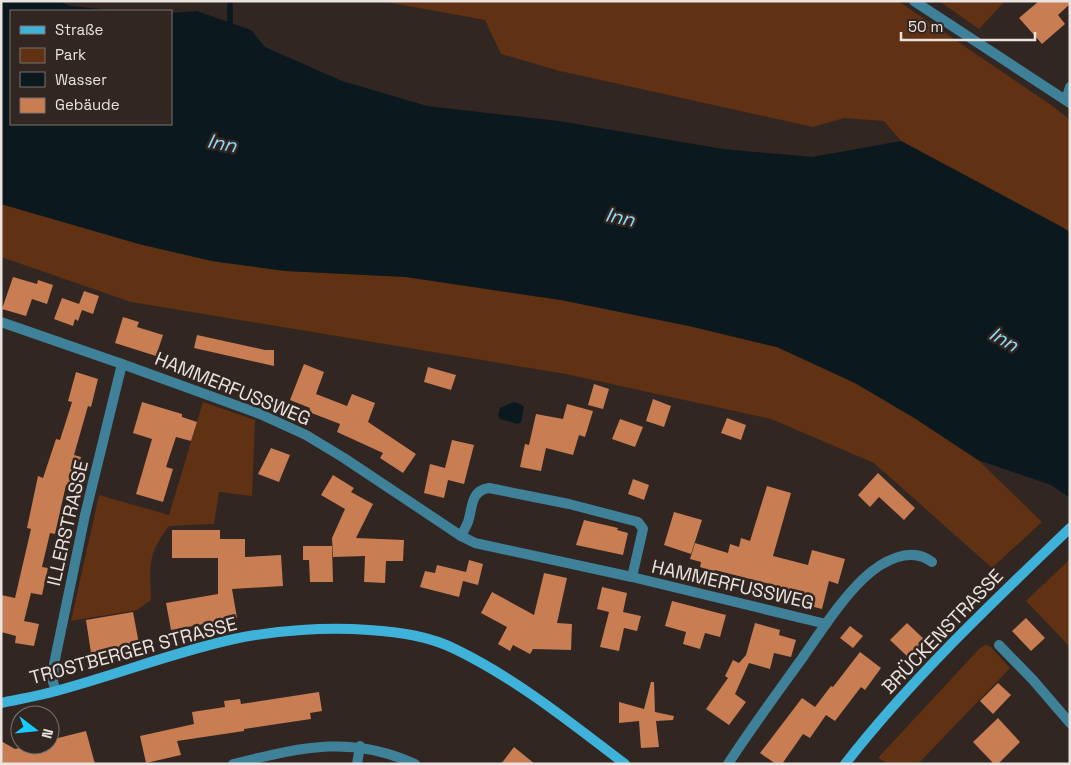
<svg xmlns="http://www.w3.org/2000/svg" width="1071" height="765" viewBox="0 0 1071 765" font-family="'Space Grotesk',sans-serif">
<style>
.green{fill:#603113}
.water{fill:#0b191e}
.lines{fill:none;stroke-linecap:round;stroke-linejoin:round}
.stream{stroke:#0b191e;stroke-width:5.5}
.building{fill:#c87d53}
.minor{stroke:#3f8199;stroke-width:10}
.secondary{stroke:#3fb2d9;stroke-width:10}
.labels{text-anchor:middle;stroke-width:5;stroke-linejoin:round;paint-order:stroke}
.street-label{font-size:19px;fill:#eae3e0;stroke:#312621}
.water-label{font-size:20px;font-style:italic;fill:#90daf7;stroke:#312621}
</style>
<rect width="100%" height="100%" fill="#312621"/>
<g class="green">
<path d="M 381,1 L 898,1 L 1051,105 L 1070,120 L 1070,232 L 1060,226 L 901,141 L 884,121 L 844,118 L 813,127 L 560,71 L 501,54 L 485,20 Z"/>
<path d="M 939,1 L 1005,1 L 979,29 Z"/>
<path d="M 1,204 L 139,244 L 212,261 L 286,271 L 406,277 L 561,300 L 689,326 L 777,347 L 855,383 L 916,419 L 978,460 L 1042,522 L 992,568 L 874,463 L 771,419 L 566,374 L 131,302 L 1,257 Z"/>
<path d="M 203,402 L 255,420 L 252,496 L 219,492 L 214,524 L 169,526 C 147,555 150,565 151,600 L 137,610 L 71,621 L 99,495 L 169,515 Z"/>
<path d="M 1070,559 L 1070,647 L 1026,601 Z"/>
<path d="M 985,645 L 990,646 L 1010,668 L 918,764 L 889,764 L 878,758 L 979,649 Z"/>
</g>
<g class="water">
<path d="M 1,1 L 59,1 L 70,6 L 120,11 L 11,11 L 11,124 L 171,124 L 171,13 L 197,11 L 251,30 L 265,47 L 342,81 L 427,106 L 559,121 L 723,149 L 812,157 L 901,141 L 1060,226 L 1070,232 L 1070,498 L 1051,485 L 978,460 L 916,419 L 855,383 L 777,347 L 689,326 L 561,300 L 406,277 L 286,271 L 212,261 L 139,244 L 1,204 Z"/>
<path d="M 514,402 L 522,405 L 524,407 L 521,422 L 518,424 L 500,419 L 498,416 L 500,408 Z"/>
</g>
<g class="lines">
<path class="stream" d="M 230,29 L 230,1"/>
</g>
<g class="building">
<path d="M 1039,1 L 1070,1 L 1070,4 L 1058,15 L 1065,24 L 1042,44 L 1019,18 Z"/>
<path d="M 13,277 L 37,284 L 38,280 L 53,285 L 47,304 L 32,299 L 26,316 L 2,309 Z"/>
<path d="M 84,291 L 99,296 L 93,314 L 82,310 L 78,321 L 75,319 L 73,326 L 54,319 L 62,298 L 79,304 Z"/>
<path d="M 123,317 L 139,322 L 137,327 L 163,335 L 156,356 L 115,343 Z"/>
<path d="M 197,335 L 265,350 L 274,350 L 274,366 L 194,348 Z"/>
<path d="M 304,364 L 324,372 L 316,394 L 347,406 L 352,394 L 375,403 L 368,422 L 416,454 L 403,473 L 380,458 L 383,453 L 337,432 L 340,424 L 309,412 L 310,408 L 290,400 Z"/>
<path d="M 428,367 L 456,375 L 451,390 L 424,382 Z"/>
<path d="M 76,372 L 98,379 L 91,407 L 88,406 L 74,455 L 81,457 L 77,472 L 71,487 L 66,485 L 55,534 L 50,533 L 42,567 L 48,568 L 42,595 L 31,593 L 24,621 L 39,624 L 34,646 L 15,643 L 16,636 L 1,632 L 1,595 L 15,598 L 31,529 L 27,528 L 38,476 L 43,478 L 56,439 L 60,440 L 72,402 L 68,401 Z"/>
<path d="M 594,384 L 609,389 L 603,409 L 588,405 Z"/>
<path d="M 653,399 L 671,406 L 664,427 L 646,421 Z"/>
<path d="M 142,402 L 182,414 L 182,417 L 197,422 L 191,441 L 176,437 L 166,467 L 173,469 L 163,502 L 136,494 L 152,439 L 133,433 Z"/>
<path d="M 567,404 L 593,411 L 585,437 L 579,435 L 573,455 L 546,448 L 541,471 L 520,467 L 525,444 L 529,445 L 536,414 L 563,419 Z"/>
<path d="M 727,418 L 746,425 L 741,440 L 721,433 Z"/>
<path d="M 620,419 L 643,427 L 635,447 L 612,439 Z"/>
<path d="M 452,440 L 474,445 L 464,484 L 448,480 L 444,498 L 424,493 L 430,464 L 445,468 Z"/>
<path d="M 271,448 L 290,455 L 279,482 L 258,474 Z"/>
<path d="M 878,473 L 915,508 L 904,520 L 879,497 L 870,507 L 858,495 Z"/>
<path d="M 333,475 L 354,488 L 351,492 L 373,504 L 356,538 L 404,540 L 403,561 L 386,561 L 385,583 L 364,582 L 365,556 L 333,557 L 332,538 L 345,509 L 321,495 Z"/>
<path d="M 633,479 L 649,485 L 644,500 L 628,494 Z"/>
<path d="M 767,486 L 791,493 L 773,556 L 808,565 L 812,550 L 845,559 L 838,584 L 829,581 L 822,609 L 783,599 L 785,588 L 715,570 L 714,572 L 700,567 L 701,562 L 690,559 L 695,543 L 728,553 L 730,544 L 739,547 L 741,538 L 750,541 Z"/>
<path d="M 674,512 L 702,520 L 691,554 L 664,545 Z"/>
<path d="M 584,520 L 618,528 L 617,530 L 628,533 L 623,555 L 576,545 Z"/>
<path d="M 172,530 L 220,530 L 220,539 L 245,539 L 245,557 L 281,555 L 283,586 L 232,589 L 237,618 L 171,630 L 166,603 L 218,594 L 218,558 L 172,558 Z"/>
<path d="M 303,546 L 332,546 L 333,582 L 310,582 L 309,560 L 303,560 Z"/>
<path d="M 469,560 L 483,564 L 478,585 L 463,581 L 459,597 L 420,587 L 425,571 L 435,573 L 437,565 L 466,572 Z"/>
<path d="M 544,573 L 567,578 L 557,623 L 572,624 L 571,650 L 533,649 L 530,654 L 513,645 L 510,651 L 498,644 L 507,627 L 481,613 L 492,592 L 534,615 Z"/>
<path d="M 602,587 L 627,593 L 623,612 L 641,616 L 637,631 L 624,628 L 619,651 L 600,647 L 609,612 L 597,609 Z"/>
<path d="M 672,601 L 726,615 L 720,637 L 705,633 L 700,649 L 683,644 L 686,632 L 665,626 Z"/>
<path d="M 133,612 L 139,644 L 91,653 L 86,620 Z"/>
<path d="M 1026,618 L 1045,638 L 1031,651 L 1012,631 Z"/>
<path d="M 755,623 L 780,630 L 779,635 L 796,640 L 791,657 L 774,653 L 770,669 L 749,663 L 735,694 L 746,702 L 729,725 L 706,709 L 728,678 L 725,676 L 733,660 L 739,663 L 746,655 Z"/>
<path d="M 907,623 L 925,640 L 908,657 L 890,640 Z"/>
<path d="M 850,626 L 863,636 L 853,648 L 840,638 Z"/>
<path d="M 860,652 L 881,668 L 865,690 L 861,687 L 835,721 L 826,715 L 810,738 L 803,734 L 782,764 L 776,764 L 760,753 L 802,698 L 815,707 L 831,686 L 833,687 Z"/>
<path d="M 651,682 L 654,682 L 655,712 L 674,716 L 673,720 L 656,721 L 659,747 L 641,748 L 639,721 L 619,723 L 619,702 L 644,709 Z"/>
<path d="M 998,683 L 1011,695 L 993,714 L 980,701 Z"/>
<path d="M 319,692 L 322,711 L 310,713 L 311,719 L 244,729 L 244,731 L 177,741 L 181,755 L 146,763 L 140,736 L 194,724 L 192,712 L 225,707 L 224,701 L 240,699 L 241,704 Z"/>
<path d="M 998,718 L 1020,742 L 998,764 L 994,764 L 973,742 Z"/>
<path d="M 86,731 L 95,764 L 1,764 L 1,741 L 15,749 L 32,745 L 50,745 L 50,740 Z"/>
<path d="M 514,747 L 535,764 L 501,764 Z"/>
</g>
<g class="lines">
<g class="minor">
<path d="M 914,1 L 1070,103"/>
<path d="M 1066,100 L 1070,87"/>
<path d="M 1,322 L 122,364 L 260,414 L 306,435 L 344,458 L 461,536 L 475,543 L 632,577 L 826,624"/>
<path d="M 461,536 C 463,532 466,527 468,522 C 473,507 470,491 489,488 L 569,504 L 638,522 L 643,529 L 632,577"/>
<path d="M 999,645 L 1033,680 L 1070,723"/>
<path d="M 56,691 L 53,682 L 54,664 L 85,515 L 122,364"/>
<path d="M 233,764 C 300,748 350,734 415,764"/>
<path d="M 357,764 L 360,746"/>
<path d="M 728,764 C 752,727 778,692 803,657 C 822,630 840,601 864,578 C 881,562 910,545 932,562"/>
</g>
<g class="secondary">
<path d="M 1,703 C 20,699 38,696 56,691 C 116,675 174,652 234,639 C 276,630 326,627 369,630 C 399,632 430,636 457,650 C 518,680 571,723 625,764"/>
<path d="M 845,764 C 912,678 992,603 1070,528"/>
</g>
</g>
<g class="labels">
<g class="street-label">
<text transform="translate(233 388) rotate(22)" y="7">HAMMERFUSSWEG</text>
<text transform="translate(67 523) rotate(-77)" y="7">ILLERSTRASSE</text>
<text transform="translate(733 584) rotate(13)" y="7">HAMMERFUSSWEG</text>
<text transform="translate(942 631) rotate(-46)" y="7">BRÜCKENSTRASSE</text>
<text transform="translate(133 650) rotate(-15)" y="7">TROSTBERGER STRASSE</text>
</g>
<g class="water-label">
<text transform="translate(222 143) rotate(11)" y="7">Inn</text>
<text transform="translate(620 217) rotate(12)" y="7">Inn</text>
<text transform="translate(1004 339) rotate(30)" y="7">Inn</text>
</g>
</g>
<rect width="1071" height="765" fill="none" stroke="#eae3e0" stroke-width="5"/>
<rect x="10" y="10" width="162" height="115" fill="#312621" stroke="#7b726d"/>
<rect x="20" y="26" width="25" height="8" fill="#3fb2d9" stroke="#7b726d"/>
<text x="55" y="35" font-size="15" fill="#eae3e0">Straße</text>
<rect x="20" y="48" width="25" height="15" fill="#603113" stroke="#7b726d"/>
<text x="55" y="60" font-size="15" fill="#eae3e0">Park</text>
<rect x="20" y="72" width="25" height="15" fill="#0b191e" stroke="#7b726d"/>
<text x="55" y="85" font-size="15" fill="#eae3e0">Wasser</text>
<rect x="20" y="98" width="25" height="15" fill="#c87d53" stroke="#7b726d"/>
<text x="55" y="110" font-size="15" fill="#eae3e0">Gebäude</text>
<g transform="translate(35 730) rotate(106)"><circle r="24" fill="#312621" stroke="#7b726d"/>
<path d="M0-4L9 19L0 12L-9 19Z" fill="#19cafc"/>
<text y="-8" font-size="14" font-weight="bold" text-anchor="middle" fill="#eae3e0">N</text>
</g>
<path d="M901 32v8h134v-8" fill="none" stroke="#eae3e0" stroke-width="2.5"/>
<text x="908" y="32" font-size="15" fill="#eae3e0" stroke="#312621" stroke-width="4" paint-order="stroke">50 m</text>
</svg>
